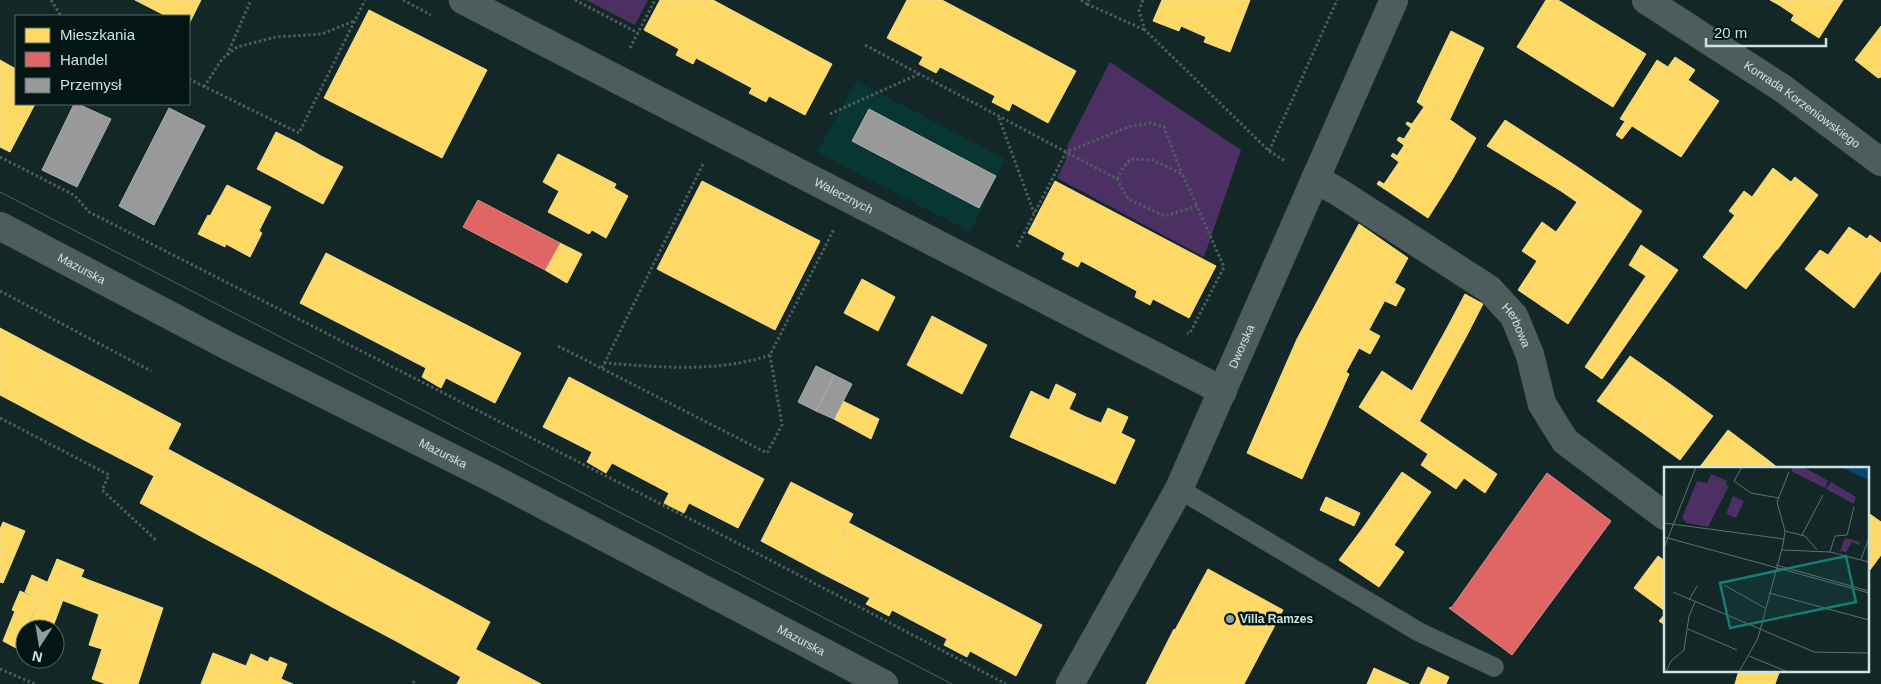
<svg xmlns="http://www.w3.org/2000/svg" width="1881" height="684" viewBox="0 0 1881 684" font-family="Helvetica,sans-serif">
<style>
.built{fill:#083633}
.green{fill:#4c3064}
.homes{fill:#ffd966;stroke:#efdc8b}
.shops{fill:#e06666;stroke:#da8c8b}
.industry{fill:#999;stroke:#a8afaf}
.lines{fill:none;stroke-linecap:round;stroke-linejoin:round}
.service-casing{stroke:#324241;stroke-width:20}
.minor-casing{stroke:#324241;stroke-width:29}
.path{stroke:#4d5c5c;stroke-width:3;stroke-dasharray:2.5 2.5;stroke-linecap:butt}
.service{stroke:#4d5d5c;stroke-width:19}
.minor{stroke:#4d5d5c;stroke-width:28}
.tram{stroke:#536463;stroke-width:1}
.poi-dot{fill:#8aa1a0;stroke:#031614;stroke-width:2}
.labels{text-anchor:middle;stroke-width:5;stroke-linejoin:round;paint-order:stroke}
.street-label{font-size:12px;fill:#cbe3e1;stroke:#031614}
.poi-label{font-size:12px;font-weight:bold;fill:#cbe3e1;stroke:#031614;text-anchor:start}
.inset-road{fill:none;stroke:#5c7271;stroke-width:1}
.view{fill:#187b74;fill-opacity:0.15;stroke:#187b74;stroke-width:2.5}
.inset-edge{fill:none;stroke:#cbe3e1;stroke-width:2.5}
</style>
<rect width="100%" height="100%" fill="#122726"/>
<path class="built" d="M 857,81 L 1005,159 L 970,232 L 817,152 Z"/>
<g class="green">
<path d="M 586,0 L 648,0 L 635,25 Z"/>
<path d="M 1110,62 L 1241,150 L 1204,257 L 1057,178 L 1066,160 L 1067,146 Z"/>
</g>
<g class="homes">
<path d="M 135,0 L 201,0 L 189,24 L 189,16 L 166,16 Z"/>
<path d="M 660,0 L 713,0 L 832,64 L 805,115 L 769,96 L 766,102 L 749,93 L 752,88 L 696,58 L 693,64 L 676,55 L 679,49 L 644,30 Z"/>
<path d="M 907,0 L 942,0 L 1076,71 L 1048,123 L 1012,103 L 1009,111 L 992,102 L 995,96 L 940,67 L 936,73 L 919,64 L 923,57 L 887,38 Z"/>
<path d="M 1162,0 L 1250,0 L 1230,52 L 1204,42 L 1206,37 L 1181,26 L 1179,31 L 1153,21 Z"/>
<path d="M 1546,0 L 1558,0 L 1646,54 L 1613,107 L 1517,47 Z"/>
<path d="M 1770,0 L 1782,0 L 1779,5 Z"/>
<path d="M 1782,0 L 1843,0 L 1819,38 L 1791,20 L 1794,15 L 1779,5 Z"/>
<path d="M 369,10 L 487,70 L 442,158 L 324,98 Z"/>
<path d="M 1881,26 L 1881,77 L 1878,78 L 1855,60 Z"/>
<path d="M 1451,31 L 1484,48 L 1450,119 L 1419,98 Z"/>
<path d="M 1675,57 L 1695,70 L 1688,80 L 1719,101 L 1681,157 L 1632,126 L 1622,139 L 1616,135 L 1625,121 L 1620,119 L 1657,60 L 1668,67 Z"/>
<path d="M 0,60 L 16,69 L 16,104 L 35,104 L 10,152 L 0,147 Z"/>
<path d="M 1419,98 L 1476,138 L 1452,180 L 1403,147 L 1404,145 L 1397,140 L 1399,137 L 1404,139 L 1411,128 L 1406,124 L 1407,122 L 1412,124 L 1424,107 L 1417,102 Z"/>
<path d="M 1505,120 L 1576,166 L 1561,191 L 1487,146 Z"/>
<path d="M 276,132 L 300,144 L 280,181 L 257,169 Z"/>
<path d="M 300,144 L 321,156 L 302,193 L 280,181 Z"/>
<path d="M 1403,147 L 1452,180 L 1428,218 L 1377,184 L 1379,181 L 1384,184 L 1399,162 L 1391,156 L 1393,153 L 1397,156 Z"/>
<path d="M 558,154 L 616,184 L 614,188 L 628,196 L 606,238 L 592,230 L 589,234 L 548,212 L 559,191 L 543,182 Z"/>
<path d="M 321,156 L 343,167 L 323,204 L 302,193 Z"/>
<path d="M 1576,166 L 1642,211 L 1626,236 L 1561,191 Z"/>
<path d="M 1773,168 L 1791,182 L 1795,177 L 1818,195 L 1777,250 L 1752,231 L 1753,229 L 1729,211 L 1744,191 L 1752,197 Z"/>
<path d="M 702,181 L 820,241 L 775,330 L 657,269 Z"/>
<path d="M 1055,181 L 1216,266 L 1189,318 L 1153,299 L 1150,305 L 1135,297 L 1137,291 L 1081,261 L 1078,267 L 1062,259 L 1065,253 L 1028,233 Z"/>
<path d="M 227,185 L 271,207 L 259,231 L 262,233 L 250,257 L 226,244 L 225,247 L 198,234 L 208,215 L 210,216 Z"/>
<path d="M 1577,202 L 1626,236 L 1568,324 L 1518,290 L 1537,261 L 1522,251 L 1542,222 L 1556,232 Z"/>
<path d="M 1735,215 L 1753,229 L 1752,231 L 1777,249 L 1746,289 L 1703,257 Z"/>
<path d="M 1359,224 L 1408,258 L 1346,372 L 1297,339 Z"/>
<path d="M 1849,227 L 1867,239 L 1870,235 L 1881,243 L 1881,271 L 1854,308 L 1805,269 L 1820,250 L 1828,255 Z"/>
<path d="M 560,243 L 582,254 L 567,283 L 545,270 Z"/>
<path d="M 1641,245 L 1678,270 L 1602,379 L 1585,367 L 1646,276 L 1629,265 Z"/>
<path d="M 326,253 L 521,353 L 495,403 L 446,378 L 441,388 L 422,377 L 426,368 L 300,303 Z"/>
<path d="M 862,279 L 895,297 L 878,331 L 844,313 Z"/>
<path d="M 1395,283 L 1405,289 L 1396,306 L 1385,301 Z"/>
<path d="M 1465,294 L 1483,304 L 1466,337 L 1447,328 Z"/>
<path d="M 932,316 L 987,345 L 962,394 L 907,365 Z"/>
<path d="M 0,328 L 47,353 L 19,405 L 0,395 Z"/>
<path d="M 1447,328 L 1466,337 L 1419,422 L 1371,388 L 1382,371 L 1412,391 Z"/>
<path d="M 1369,330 L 1380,336 L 1370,354 L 1359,348 Z"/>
<path d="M 1297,339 L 1349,374 L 1302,479 L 1247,453 Z"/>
<path d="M 47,353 L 114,388 L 86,441 L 19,405 Z"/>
<path d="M 1630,356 L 1674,387 L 1640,431 L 1597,401 Z"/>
<path d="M 569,377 L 764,479 L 738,528 L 689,503 L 684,513 L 664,503 L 669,493 L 612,463 L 606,473 L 587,462 L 592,452 L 543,427 Z"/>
<path d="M 1056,384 L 1076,394 L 1069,409 L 1086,417 L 1066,462 L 1010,437 L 1031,391 L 1049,400 Z"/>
<path d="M 1674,387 L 1713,416 L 1680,460 L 1640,431 Z"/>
<path d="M 114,388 L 181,424 L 154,476 L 86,441 Z"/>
<path d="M 1371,388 L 1497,474 L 1485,493 L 1464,478 L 1456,489 L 1421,465 L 1428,454 L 1359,407 Z"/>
<path d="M 843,401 L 879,419 L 871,439 L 834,419 Z"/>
<path d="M 1108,408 L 1128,417 L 1121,433 L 1135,440 L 1115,484 L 1066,462 L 1086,417 L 1101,423 Z"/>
<path d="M 1728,430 L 1768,460 L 1762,468 L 1699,468 Z"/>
<path d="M 168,449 L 233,484 L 204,538 L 140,503 Z"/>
<path d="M 1768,460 L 1778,468 L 1762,468 Z"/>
<path d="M 1402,472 L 1431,492 L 1394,545 L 1365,525 Z"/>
<path d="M 791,482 L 853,514 L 823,574 L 761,541 Z"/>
<path d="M 233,484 L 296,518 L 268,572 L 204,538 Z"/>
<path d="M 1326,497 L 1360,513 L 1354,526 L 1320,510 Z"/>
<path d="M 1867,512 L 1881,522 L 1881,555 L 1867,574 Z"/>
<path d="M 296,518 L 361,553 L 332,607 L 268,572 Z"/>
<path d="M 3,522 L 25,531 L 3,583 L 0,582 L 0,529 Z"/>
<path d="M 849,523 L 1042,625 L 1016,676 L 970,651 L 967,657 L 944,645 L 947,639 L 892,610 L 889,616 L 866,604 L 870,598 L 823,574 Z"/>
<path d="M 1365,525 L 1404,552 L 1379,587 L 1339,560 Z"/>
<path d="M 361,553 L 425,587 L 396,641 L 332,607 Z"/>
<path d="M 1658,556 L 1665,561 L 1665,611 L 1634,588 Z"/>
<path d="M 57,559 L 84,570 L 81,577 L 163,608 L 154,635 L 43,593 Z"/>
<path d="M 1208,569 L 1283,610 L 1244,684 L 1146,684 L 1174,629 L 1175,630 Z"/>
<path d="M 32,575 L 47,582 L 40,600 L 25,592 Z"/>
<path d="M 425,587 L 490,622 L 461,677 L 396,641 Z"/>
<path d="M 20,591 L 40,600 L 31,618 L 12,610 Z"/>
<path d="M 43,593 L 63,600 L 52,629 L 27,629 Z"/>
<path d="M 15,611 L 31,618 L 27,629 L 25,629 L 18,649 L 3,641 Z"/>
<path d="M 99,614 L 154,635 L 138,684 L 106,684 L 92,679 L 102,649 L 89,645 Z"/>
<path d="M 1665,614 L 1665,625 L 1659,621 Z"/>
<path d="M 25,633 L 25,651 L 18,649 Z"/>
<path d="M 475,649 L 541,684 L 457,684 Z"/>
<path d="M 213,653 L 246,666 L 251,654 L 268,662 L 270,657 L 287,664 L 281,679 L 293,684 L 201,684 Z"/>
<path d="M 1428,667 L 1449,677 L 1446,684 L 1420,684 Z"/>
<path d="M 1374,668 L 1409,684 L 1367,684 Z"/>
<path d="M 1739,670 L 1780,670 L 1775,684 L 1735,684 Z"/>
</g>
<g class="shops">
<path d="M 478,200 L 560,243 L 545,270 L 463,227 Z"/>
<path d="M 1547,473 L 1611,521 L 1512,655 L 1449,608 L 1452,607 Z"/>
</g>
<g class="industry">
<path d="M 74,104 L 78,104 L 111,119 L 77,187 L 42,170 Z"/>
<path d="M 169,108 L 205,126 L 154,225 L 119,206 Z"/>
<path d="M 869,109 L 996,176 L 979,208 L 852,141 Z"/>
<path d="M 816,366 L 834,375 L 816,411 L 798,402 Z"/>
<path d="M 834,375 L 852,384 L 834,419 L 816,411 Z"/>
</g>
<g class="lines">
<defs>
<path id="service" d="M 1179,489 L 1419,632 L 1494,667"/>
<g id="minor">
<path id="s1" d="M 463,0 L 1223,391"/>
<path id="s2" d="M 1646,0 L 1782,88 L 1881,162"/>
<path id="s3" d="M 1315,179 L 1337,191 L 1489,289 L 1514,316 L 1530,355 L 1542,404 L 1565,441 L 1665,516"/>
<path id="s4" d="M 0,226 L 228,346 L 492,478 L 884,684"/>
<path id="s5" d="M 1070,684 L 1179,489 L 1394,0"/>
</g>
</defs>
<use href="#service" class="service-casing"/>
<use href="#minor" class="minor-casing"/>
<g class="path">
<path d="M 51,0 L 61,16"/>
<path d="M 403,0 L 431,15"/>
<path d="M 575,0 L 638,33"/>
<path d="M 1081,0 L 1087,4 L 1089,0"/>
<path d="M 1143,0 L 1139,11 L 1145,30 L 1269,151 L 1285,161"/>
<path d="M 1087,4 L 1145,30"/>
<path d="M 865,45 L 1117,179 L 1128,199 L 1165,216 L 1197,206 L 1224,267 L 1190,333 L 1187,333"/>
<path d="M 630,48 L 655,0"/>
<path d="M 227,55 L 251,0"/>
<path d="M 189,79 L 299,133 L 365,0"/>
<path d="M 204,87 L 222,59 L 237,47 L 276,37 L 322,34 L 354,21"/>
<path d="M 830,114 L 919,74"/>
<path d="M 999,118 L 1034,213"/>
<path d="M 1269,151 L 1337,0"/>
<path d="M 0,157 L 74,195 L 89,212 L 749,549 L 1006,684"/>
<path d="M 1117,179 L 1123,168 L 1131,159 L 1153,160 L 1182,174 L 1197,206"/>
<path d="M 1017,247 L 1066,152 L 1131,126 L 1151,123 L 1164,127 L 1182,174"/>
<path d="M 0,291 L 151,371"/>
<path d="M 558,346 L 767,453 L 782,425 L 770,355 L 834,229"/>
<path d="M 604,363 C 658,367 718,373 770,355"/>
<path d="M 602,368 L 704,162"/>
<path d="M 0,418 L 109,475 L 102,490 L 156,540"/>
<path d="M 0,669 L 35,684"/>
<path d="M 413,681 L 415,684"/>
</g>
<use href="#service" class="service"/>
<use href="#minor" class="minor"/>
<path class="tram" d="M 0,192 L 952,684"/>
</g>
<circle class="poi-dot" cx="1230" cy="619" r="5"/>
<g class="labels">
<g class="street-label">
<text dy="4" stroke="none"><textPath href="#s2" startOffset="188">Konrada Korzeniowskiego</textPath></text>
<text dy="4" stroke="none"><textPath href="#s1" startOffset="428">Walecznych</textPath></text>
<text dy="4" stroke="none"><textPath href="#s4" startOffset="92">Mazurska</textPath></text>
<text dy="4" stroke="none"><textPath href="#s3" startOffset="252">Herbowa</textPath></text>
<text dy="4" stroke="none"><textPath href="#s5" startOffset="379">Dworska</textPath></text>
<text dy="4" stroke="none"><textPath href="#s4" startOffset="498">Mazurska</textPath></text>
<text dy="4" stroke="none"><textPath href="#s4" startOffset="902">Mazurska</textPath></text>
</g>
<g class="poi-label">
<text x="1240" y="623">Villa Ramzes</text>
</g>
</g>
<g transform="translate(1664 467)">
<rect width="205" height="205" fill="#122726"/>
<path d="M 129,0 L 139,0 L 161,12 L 164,14 L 161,21 L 127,4 ZM 47,7 L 63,14 L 62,18 L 65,19 L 44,60 L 23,56 L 18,51 L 33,14 L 43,16 ZM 167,15 L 192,30 L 190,37 L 162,22 ZM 69,29 L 80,34 L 72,51 L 62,47 ZM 181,71 L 196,75 L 195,78 L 188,75 L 182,85 L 176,84 Z" fill="#4c3064"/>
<path d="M 178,0 L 205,0 L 205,13 L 191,7 Z" fill="#094473"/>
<path class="inset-road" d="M 78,0 L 70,14 L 87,26 L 115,31M 0,56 L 120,72M 121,64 L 141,69 L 153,83M 138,68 L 159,28M 0,70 L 205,126M 0,81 L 32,0M 118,83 L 166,85 L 205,95M 166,85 L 171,69 L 183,68 L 190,40M 197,92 L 205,71M 112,98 L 205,124M 60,118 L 101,141M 9,125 L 150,185 L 205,186M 105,126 L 205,153M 25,133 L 33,119M 24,162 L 73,183M 85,189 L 124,205M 2,205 L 7,194 L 20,183 L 25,149 L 31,135M 75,205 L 94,171 L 119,78 L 121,64 L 113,35 L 125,5"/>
<path class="view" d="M 182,89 L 192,135 L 66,161 L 56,116 Z"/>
<rect width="205" height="205" class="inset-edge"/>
</g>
<rect x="15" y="15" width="175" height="90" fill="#031614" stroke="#536866"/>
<rect x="25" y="28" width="25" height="15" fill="#ffd966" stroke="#536866"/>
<text x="60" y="40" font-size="15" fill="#cbe3e1">Mieszkania</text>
<rect x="25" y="52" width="25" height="15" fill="#e06666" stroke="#536866"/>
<text x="60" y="65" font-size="15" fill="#cbe3e1">Handel</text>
<rect x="25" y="78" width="25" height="15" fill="#999999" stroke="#536866"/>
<text x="60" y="90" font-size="15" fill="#cbe3e1">Przemysł</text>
<g transform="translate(40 644) rotate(192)"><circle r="24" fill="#031614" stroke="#536866"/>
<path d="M0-4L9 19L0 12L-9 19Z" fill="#8aa1a0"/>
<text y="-8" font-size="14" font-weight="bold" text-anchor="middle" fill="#cbe3e1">N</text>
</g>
<path d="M1706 38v8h120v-8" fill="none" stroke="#cbe3e1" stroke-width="2.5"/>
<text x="1714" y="38" font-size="15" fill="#cbe3e1" stroke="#031614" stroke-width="4" paint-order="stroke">20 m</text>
</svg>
